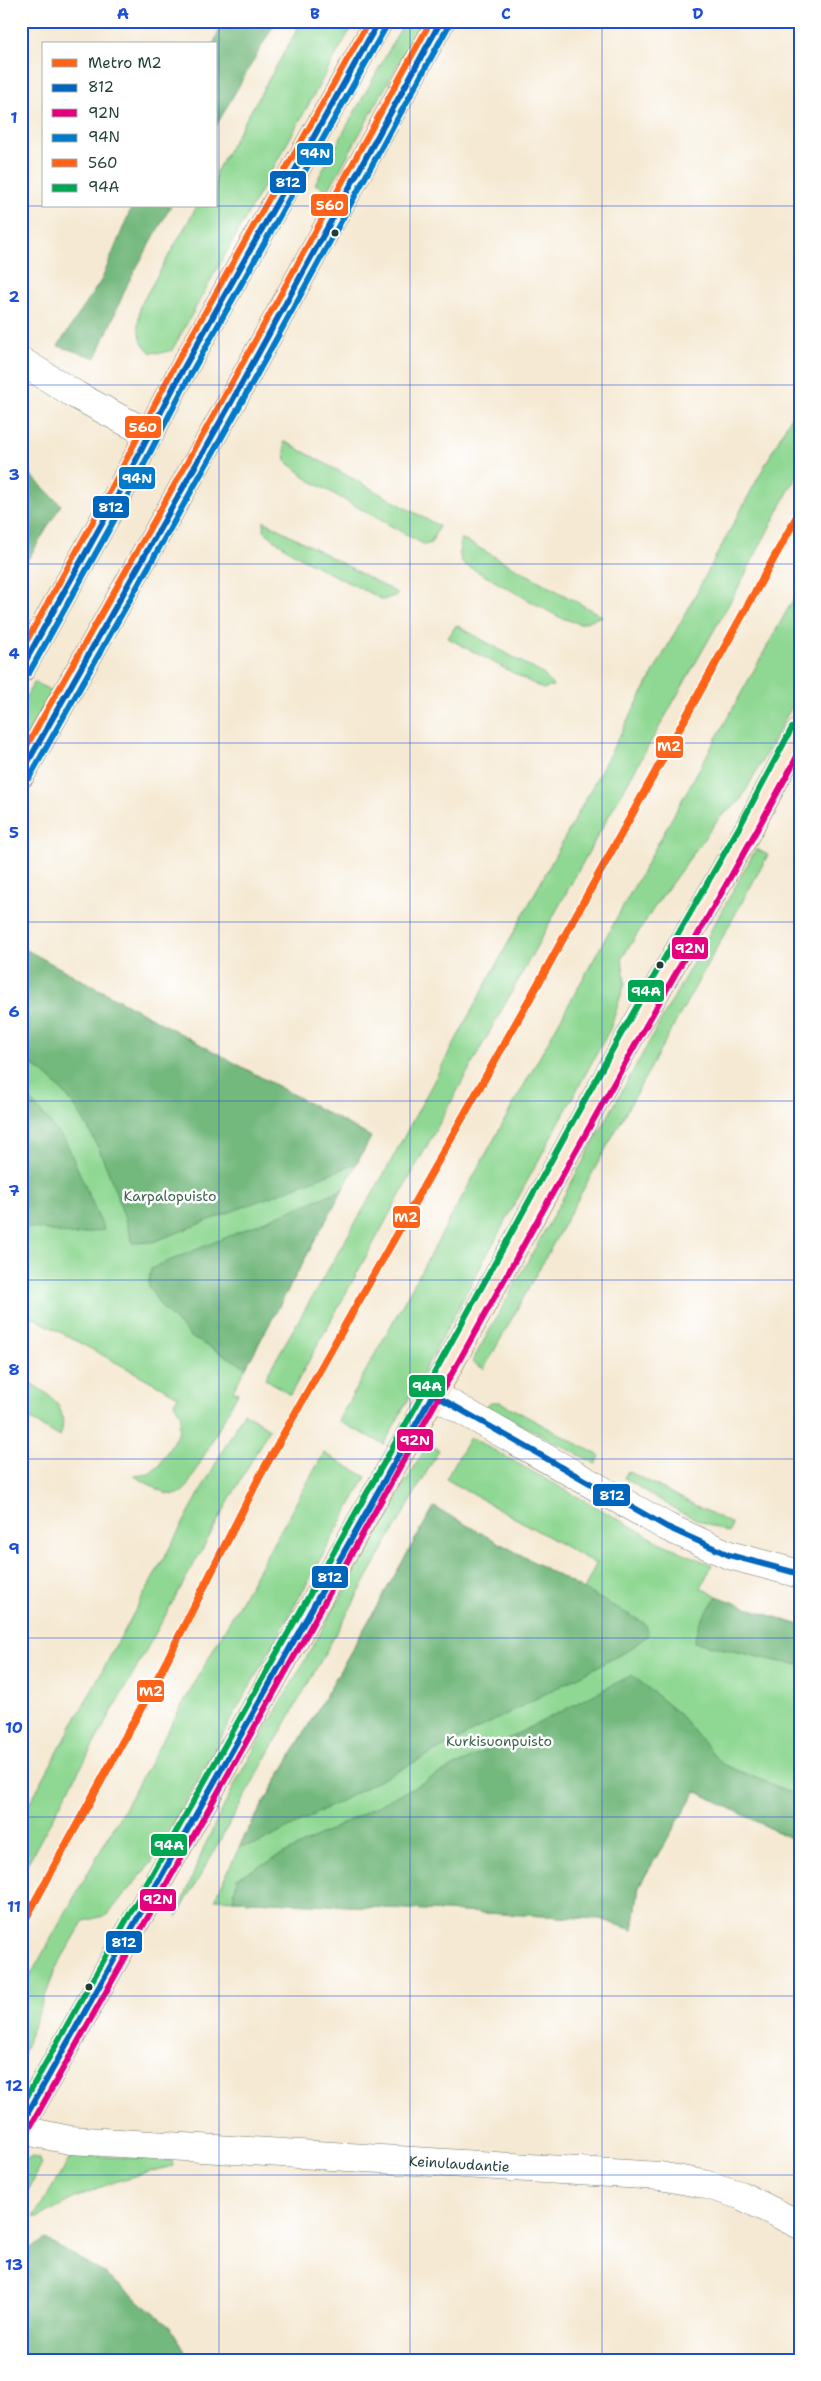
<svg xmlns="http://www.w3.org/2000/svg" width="821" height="2381" viewBox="0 0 821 2381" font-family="'Shantell Sans',sans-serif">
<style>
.green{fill:#8fd893;stroke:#578a64}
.forest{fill:#73b87d;stroke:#497a58}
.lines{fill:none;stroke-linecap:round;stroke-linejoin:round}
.street-casing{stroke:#6a796c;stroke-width:29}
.secondary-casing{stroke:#6a796c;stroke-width:29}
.primary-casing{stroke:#6a796c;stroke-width:29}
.street{stroke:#fff;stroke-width:28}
.secondary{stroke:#fbe5cf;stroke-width:28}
.primary{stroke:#f6be87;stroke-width:28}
.bus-1-casing{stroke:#fff;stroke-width:10}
.bus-2-casing{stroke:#fff;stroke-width:10}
.bus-3-casing{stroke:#fff;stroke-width:10}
.bus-4-casing{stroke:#fff;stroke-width:10}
.bus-5-casing{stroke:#fff;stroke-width:10}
.bus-1{stroke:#0065bd;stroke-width:6}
.bus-2{stroke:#e5007d;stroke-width:6}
.bus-3{stroke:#007ac9;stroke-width:6}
.bus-4{stroke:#ff6319;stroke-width:6}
.bus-5{stroke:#00a651;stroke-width:6}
.metro-1-casing{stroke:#fff;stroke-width:11}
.metro-1{stroke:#ff6319;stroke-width:8}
.grid{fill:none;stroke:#1d4ed8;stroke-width:1;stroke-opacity:0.55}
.bus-dot{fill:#1f3d34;stroke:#fff;stroke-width:2}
.labels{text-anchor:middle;stroke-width:5;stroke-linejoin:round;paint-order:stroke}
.park-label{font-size:14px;fill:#3b644c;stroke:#fff}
.street-label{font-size:14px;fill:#1f3d34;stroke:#fff}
.line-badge{stroke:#fff;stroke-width:2}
.badge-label{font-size:14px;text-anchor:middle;font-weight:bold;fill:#fff}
.neatline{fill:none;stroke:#1d4ed8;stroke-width:2}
.grid-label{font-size:16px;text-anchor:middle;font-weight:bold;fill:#1d4ed8}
</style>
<rect width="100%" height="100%" fill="#fff"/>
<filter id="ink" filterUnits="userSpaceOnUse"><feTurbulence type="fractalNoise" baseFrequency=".02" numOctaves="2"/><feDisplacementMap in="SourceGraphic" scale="10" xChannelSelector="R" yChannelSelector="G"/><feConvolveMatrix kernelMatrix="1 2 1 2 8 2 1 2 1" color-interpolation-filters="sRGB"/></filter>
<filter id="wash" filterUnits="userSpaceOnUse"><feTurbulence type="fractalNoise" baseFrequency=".0096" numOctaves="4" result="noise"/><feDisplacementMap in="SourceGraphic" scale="20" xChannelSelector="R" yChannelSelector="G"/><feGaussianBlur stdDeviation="1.12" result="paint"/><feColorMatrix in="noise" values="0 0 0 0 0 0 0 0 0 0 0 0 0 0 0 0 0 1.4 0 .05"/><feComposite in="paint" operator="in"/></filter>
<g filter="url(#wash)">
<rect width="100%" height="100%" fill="#f5e9d3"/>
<g class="green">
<path d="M 302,21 L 355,21 L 172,350 L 161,353 L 150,352 L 142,343 L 138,326 L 140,306 L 197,206 L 216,206 L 216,172 Z"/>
<path d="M 405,21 L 422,21 L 328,191 L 315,184 Z"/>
<path d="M 800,400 L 800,469 L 739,586 L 593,844 L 290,1395 L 265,1378 L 385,1172 Z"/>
<path d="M 284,441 L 439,526 L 431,543 L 425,545 L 309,480 L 286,461 Z"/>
<path d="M 264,521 L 397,593 L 397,595 L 383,600 C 344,579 297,561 264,531 Z"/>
<path d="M 461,538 L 602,616 L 580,624 L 559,617 L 462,563 L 459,553 Z"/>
<path d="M 800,587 L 800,692 L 740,801 L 719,818 L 657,903 L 622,958 L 625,983 L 610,1029 L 384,1444 L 338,1421 Z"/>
<path d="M 456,625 L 543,674 L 553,686 L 543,689 L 448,638 Z"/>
<path d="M 34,682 L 52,691 L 21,747 L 21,706 Z"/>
<path d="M 756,849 L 768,855 L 484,1369 L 472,1362 Z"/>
<path d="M 21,947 L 371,1137 L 233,1391 L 238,1393 L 187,1487 C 181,1495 174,1496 165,1493 L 134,1476 L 149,1474 L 159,1466 L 179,1431 L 181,1415 L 174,1403 L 178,1396 L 21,1311 Z"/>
<path d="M 21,1378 C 46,1392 71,1404 60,1437 L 21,1414 Z"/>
<path d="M 491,1402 L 500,1402 L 600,1456 L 596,1464 L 486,1406 Z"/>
<path d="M 244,1412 L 269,1429 L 21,1875 L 21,1819 Z"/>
<path d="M 470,1437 L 663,1544 L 712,1565 L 701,1588 L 725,1600 L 800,1625 L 800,1843 L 696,1791 L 639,1886 L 633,1930 L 601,1919 L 215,1899 L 244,1837 L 434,1507 L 584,1590 L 596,1564 L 446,1479 Z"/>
<path d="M 428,1443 L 439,1450 L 177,1917 L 204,1847 L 238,1778 Z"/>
<path d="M 324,1453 L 366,1477 L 152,1862 L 107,1915 L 84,1921 L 57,1966 L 21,2058 L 21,1992 Z"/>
<path d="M 628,1471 L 732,1524 L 729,1533 L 680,1512 L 624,1478 Z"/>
<path d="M 72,2155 L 172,2160 L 173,2166 C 125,2177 82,2191 40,2217 L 34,2217 Z"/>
<path d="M 33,2157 L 39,2159 L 41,2166 L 21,2204 L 21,2162 Z"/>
</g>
<g class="forest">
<path d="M 224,21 L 276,21 L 216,126 L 216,44 L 213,44 Z"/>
<path d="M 132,206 L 171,206 L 128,283 L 96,358 L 58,346 L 102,279 Z"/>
<path d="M 21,465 L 61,505 L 23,568 L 21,568 Z"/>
<path d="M 21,947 L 371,1137 L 357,1163 L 153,1242 L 133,1243 C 109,1174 90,1096 21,1058 Z"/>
<path d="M 21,1089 L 66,1142 L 104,1230 L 75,1235 L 21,1226 Z"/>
<path d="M 343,1189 L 246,1367 L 191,1337 L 162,1308 L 148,1285 L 151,1269 L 159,1265 Z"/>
<path d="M 434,1507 L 646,1624 L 648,1635 L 629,1650 L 260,1843 L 239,1847 Z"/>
<path d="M 717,1596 L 783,1621 L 800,1625 L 800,1664 L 781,1662 L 694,1642 L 699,1623 Z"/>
<path d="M 632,1675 L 680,1715 L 722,1764 L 800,1796 L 800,1843 L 696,1791 L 639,1886 L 633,1930 L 601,1919 L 233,1900 L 237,1878 Z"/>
<path d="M 46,2239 L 104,2273 L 170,2326 L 190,2360 L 21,2360 L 21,2254 Z"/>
</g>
</g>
<g filter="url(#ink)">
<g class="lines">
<defs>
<g id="street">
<path d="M 21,361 L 76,395 L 149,434"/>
<path d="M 433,1394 L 667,1527 L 729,1555 L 800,1574"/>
<path id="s1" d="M 21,2130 L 70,2140 L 660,2176 L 704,2184 L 740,2195 L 800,2225"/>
</g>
<path id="secondary" d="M 21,2125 L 433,1394 L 624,1047 L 749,828 L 800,732"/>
<g id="primary">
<path d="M 21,669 L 118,495 L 181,373 L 379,21"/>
<path d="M 21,774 L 232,401 L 441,21"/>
</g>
</defs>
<use href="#street" class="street-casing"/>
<use href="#secondary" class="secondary-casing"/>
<use href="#primary" class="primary-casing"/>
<use href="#street" class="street"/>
<use href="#secondary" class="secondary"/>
<use href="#primary" class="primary"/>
<defs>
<g id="bus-1">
<path d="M 21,669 L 118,495 L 181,373 L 379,21"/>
<path d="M 21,774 L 232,401 L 441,21"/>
<path d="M 433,1394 L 667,1527 L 729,1555 L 800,1574"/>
<path d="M 21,2125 L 433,1394"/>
</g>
<path id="bus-2" d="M 29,2129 C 230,1772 430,1414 629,1056 C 686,954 745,854 800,751"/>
<g id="bus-3">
<path d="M 29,673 L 126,499 L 189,377 L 387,25"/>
<path d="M 29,778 L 240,405 L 449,25"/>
</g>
<g id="bus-4">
<path d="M 21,651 L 110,491 L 173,369 L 369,21"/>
<path d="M 21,756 L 224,397 L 431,21"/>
</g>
<path id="bus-5" d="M 21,2107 L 425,1390 L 616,1043 L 741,824 L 792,728"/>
</defs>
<use href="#bus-1" class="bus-1-casing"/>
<use href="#bus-2" class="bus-2-casing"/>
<use href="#bus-3" class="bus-3-casing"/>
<use href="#bus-4" class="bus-4-casing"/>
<use href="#bus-5" class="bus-5-casing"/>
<use href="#bus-1" class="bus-1"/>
<use href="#bus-2" class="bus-2"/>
<use href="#bus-3" class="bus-3"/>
<use href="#bus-4" class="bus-4"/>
<use href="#bus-5" class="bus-5"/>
<defs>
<path id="metro-1" d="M 21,1927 L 162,1670 L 261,1474 L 533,993 L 800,511"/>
</defs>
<use href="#metro-1" class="metro-1-casing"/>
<use href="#metro-1" class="metro-1"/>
</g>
</g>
<path class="grid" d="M 219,21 L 219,2360M 410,21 L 410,2360M 602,21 L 602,2360M 21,206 L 800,206M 21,385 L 800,385M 21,564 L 800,564M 21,743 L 800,743M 21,922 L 800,922M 21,1101 L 800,1101M 21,1280 L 800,1280M 21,1459 L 800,1459M 21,1638 L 800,1638M 21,1817 L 800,1817M 21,1996 L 800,1996M 21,2175 L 800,2175"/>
<g class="bus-dot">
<circle cx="335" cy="233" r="4.5"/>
<circle cx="660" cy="965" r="4.5"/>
<circle cx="89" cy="1987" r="4.5"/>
</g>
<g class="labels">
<g class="park-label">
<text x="170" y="1201">Karpalopuisto</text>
<text x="499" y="1746">Kurkisuonpuisto</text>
</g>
<g class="street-label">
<text dy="5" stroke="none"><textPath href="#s1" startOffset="440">Keinulaudantie</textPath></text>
</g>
</g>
<g class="line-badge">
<rect x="296" y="142" width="38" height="24" rx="5" fill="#007ac9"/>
<rect x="269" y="170" width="38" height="24" rx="5" fill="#0065bd"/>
<rect x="310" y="193" width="39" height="24" rx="5" fill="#ff6319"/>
<rect x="124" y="415" width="38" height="24" rx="5" fill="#ff6319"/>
<rect x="118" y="466" width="38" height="24" rx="5" fill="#007ac9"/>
<rect x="92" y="495" width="38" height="24" rx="5" fill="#0065bd"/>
<rect x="655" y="735" width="29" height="24" rx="5" fill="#ff6319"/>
<rect x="671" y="936" width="38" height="24" rx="5" fill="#e5007d"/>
<rect x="627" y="979" width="38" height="24" rx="5" fill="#00a651"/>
<rect x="392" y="1205" width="29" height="24" rx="5" fill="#ff6319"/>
<rect x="408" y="1374" width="38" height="24" rx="5" fill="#00a651"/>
<rect x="396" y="1428" width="38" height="24" rx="5" fill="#e5007d"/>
<rect x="592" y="1483" width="39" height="24" rx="5" fill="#0065bd"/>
<rect x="311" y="1565" width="38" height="24" rx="5" fill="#0065bd"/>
<rect x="136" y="1679" width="29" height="24" rx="5" fill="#ff6319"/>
<rect x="150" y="1833" width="38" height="24" rx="5" fill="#00a651"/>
<rect x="139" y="1888" width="38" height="24" rx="5" fill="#e5007d"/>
<rect x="105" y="1930" width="38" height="24" rx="5" fill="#0065bd"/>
</g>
<g class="badge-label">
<text x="315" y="158">94N</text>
<text x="288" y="187">812</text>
<text x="330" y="210">560</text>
<text x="143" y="432">560</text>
<text x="137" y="483">94N</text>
<text x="111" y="512">812</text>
<text x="669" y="751">M2</text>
<text x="690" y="953">92N</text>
<text x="646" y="996">94A</text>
<text x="406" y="1222">M2</text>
<text x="427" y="1391">94A</text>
<text x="415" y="1445">92N</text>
<text x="612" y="1500">812</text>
<text x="330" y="1582">812</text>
<text x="151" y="1696">M2</text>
<text x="169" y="1850">94A</text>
<text x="158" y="1904">92N</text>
<text x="124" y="1947">812</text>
</g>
<rect width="821" height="2381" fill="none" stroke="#fff" stroke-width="55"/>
<rect x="42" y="42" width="175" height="165" fill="#ffffff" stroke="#a5b1ae"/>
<rect x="52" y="59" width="25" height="8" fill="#ff6319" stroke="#a5b1ae"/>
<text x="88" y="68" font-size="15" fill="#1f3d34">Metro M2</text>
<rect x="52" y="84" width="25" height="8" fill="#0065bd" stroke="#a5b1ae"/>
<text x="88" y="92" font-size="15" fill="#1f3d34">812</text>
<rect x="52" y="109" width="25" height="8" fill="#e5007d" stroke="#a5b1ae"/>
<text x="88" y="118" font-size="15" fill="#1f3d34">92N</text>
<rect x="52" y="134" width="25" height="8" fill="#007ac9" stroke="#a5b1ae"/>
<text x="88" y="142" font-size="15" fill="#1f3d34">94N</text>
<rect x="52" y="159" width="25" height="8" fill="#ff6319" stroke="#a5b1ae"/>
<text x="88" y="168" font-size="15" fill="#1f3d34">560</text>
<rect x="52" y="184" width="25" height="8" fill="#00a651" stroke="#a5b1ae"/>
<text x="88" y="192" font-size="15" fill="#1f3d34">94A</text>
<rect x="28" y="28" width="766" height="2326" class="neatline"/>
<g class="grid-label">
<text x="123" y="19">A</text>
<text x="315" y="19">B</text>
<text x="506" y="19">C</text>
<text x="698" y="19">D</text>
<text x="14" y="123">1</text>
<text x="14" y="302">2</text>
<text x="14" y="480">3</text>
<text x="14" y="659">4</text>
<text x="14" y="838">5</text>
<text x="14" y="1017">6</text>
<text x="14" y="1196">7</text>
<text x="14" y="1375">8</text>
<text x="14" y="1554">9</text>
<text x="14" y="1733">10</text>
<text x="14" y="1912">11</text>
<text x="14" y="2091">12</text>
<text x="14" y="2270">13</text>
</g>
</svg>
